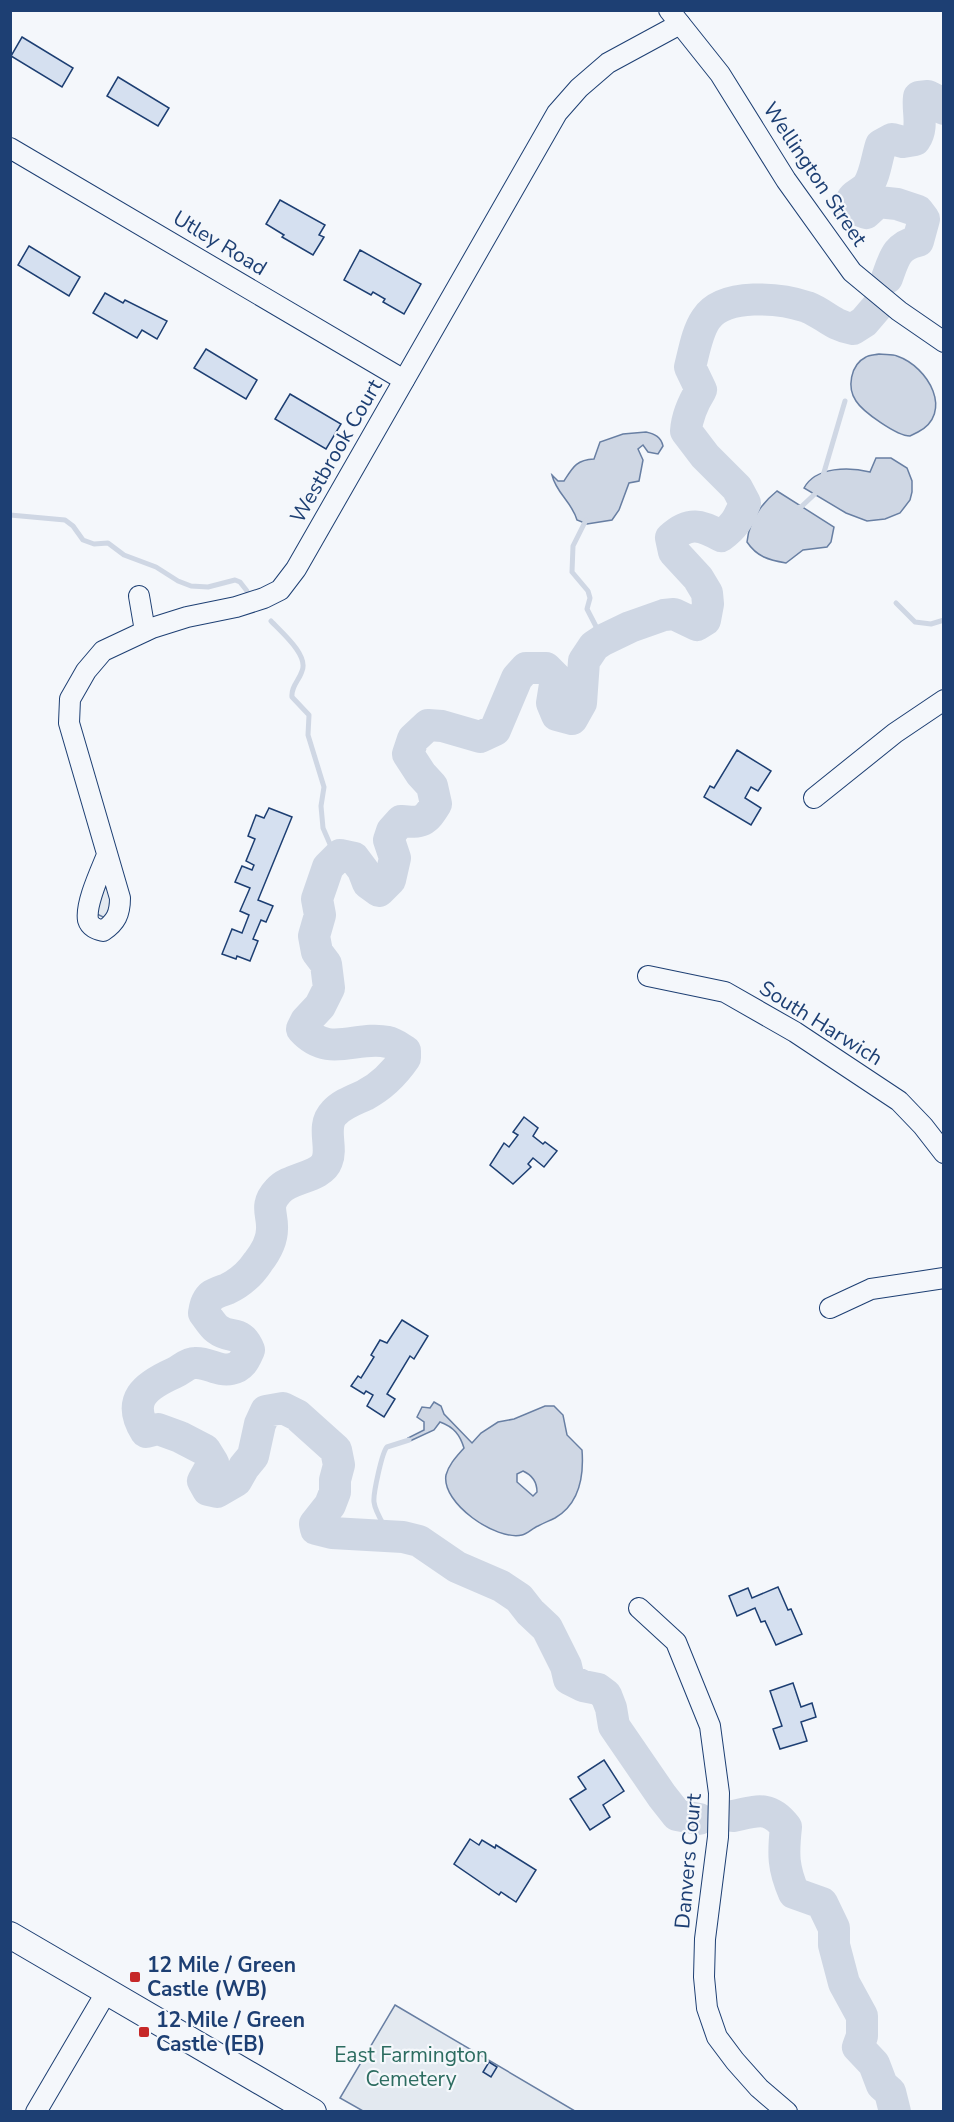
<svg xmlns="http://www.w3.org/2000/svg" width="954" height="2122" viewBox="0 0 954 2122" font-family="'Nunito Sans',sans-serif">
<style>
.green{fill:#e3e9f0;stroke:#687fa3;stroke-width:1.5}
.water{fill:#cfd7e4;stroke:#687fa3;stroke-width:1.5;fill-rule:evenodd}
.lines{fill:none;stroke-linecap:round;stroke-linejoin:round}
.stream{stroke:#cfd7e4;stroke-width:5}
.river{stroke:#cfd7e4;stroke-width:32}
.building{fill:#d5e0f0;stroke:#1d3f73;stroke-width:1.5}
.minor-casing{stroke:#1d3f73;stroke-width:22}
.major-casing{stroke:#1d3f73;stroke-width:28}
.minor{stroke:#f4f7fb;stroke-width:20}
.major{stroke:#f4f7fb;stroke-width:26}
.poi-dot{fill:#c62828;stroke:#f4f7fb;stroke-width:2}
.labels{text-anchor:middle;stroke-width:4.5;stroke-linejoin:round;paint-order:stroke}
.street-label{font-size:21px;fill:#1d3f73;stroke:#f4f7fb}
.poi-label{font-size:21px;font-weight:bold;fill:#1d3f73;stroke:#f4f7fb;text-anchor:start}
.park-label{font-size:21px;fill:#2c6c60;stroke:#f4f7fb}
</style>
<rect width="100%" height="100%" fill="#f4f7fb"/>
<g class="green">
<path d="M 106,875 L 114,897 L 108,917 L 103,917 L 97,914 L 96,903 Z"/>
<path d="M 395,2005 L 575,2111 L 363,2111 L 340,2098 Z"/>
</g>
<g class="water">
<path d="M 879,354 C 885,355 892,354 897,356 C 929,367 954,413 918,432 C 916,433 912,435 910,436 C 897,436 863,412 856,401 C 847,388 850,365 866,357 C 869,355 875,355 879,354 Z"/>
<path d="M 646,432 C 655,434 661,437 663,446 L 658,454 L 648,452 L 643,445 L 638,449 L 643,460 L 639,481 L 629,483 L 619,510 L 612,520 L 587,524 L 577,520 C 572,502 556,493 552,475 L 558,481 L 564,481 C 573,467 576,460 594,459 L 600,442 L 623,434 Z"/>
<path d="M 876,458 L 891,458 L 907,468 L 912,481 L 912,492 L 910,500 L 900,513 L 885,519 L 867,521 L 846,513 L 804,488 C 816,466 850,467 870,472 Z"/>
<path d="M 777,491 L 834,527 L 831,542 L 827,547 L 803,550 L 786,563 C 769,560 757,557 747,542 C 749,521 761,504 777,491 Z"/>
<path d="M 434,1402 L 441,1406 L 444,1414 L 472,1443 L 481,1433 L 498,1422 L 514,1419 L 545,1406 L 554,1406 L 563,1415 L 567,1435 L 582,1450 C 584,1476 579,1504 555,1518 C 549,1521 543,1523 538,1526 C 533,1528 527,1534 522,1535 C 496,1541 441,1503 446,1475 C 449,1464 457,1456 464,1448 C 460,1435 454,1427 440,1422 L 434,1430 L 410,1441 L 408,1438 L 424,1430 L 424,1422 L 417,1417 L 422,1407 L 430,1408 ZM 523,1471 C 532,1475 537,1482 537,1492 L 533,1496 L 517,1482 L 517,1474 Z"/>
</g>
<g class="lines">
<g class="stream">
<path d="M 822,479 L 845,401"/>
<path d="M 795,508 L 801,507 L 818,491"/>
<path d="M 10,515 L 65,520 L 73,526 L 83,540 L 94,544 L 108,543 L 124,555 L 156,567 L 178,581 L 191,586 L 208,587 L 235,580 L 240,582 L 247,591"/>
<path d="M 739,517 L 754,521 L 758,519"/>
<path d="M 586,520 L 573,546 L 572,572 L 588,591 L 590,598 L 587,609 L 603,640"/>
<path d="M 896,603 L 915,622 L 931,624 L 944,620"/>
<path d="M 271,621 C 281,632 309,655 302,671 C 299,681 291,686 292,697 L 309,715 L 308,735 L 324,787 L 321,806 L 323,828 L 336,858"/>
<path d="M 390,1536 C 385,1527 375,1512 374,1502 C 373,1494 382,1452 387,1447 L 409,1440"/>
</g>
<g class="river">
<path d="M 887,278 C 894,259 896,246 918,241 L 924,219 L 918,211 L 897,204 L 878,202 L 866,213 L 852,208 L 850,204 C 853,194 860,194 867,187 C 875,177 877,157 881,145 L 892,139 L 903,142 L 915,140 C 924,127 917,112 919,97 L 928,96 L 942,103 L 944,109"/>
<path d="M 733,1816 C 757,1811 769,1805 786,1827 C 783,1854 783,1868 794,1893 L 822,1903 L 834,1928 L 834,1945 L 844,1983 L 862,2016 L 862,2036 L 858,2047 L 874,2064 L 882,2085 L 890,2092 L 895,2112"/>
<path d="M 699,1819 L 677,1815 L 662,1796 L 614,1726 L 611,1708 L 606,1695 L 598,1689 L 583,1686 L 569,1679 L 566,1666 L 547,1628 L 530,1612 L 519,1598 L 501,1586 L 457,1567 L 419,1541 L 403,1537 L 332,1533 L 316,1529 L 315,1524 L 330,1505 L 335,1492 L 335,1480 L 339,1465 L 336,1450 L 297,1415 L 283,1408 L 266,1411 L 260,1424 L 253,1456 L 244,1467 L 236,1481 L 217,1492 L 208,1490 L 203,1481 L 213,1463 L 205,1450 L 180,1437 L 158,1429 L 146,1432 C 126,1400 145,1386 174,1373 C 181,1370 187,1363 195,1363 C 208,1362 219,1372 231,1369 C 242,1367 245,1359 249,1350 C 241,1329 231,1340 217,1329 C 212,1325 208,1318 204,1313 C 205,1307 206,1301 211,1296 C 215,1293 222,1291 227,1289 C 240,1283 250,1274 258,1262 C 265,1253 272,1241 272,1229 C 273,1214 264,1206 278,1191 C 290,1177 321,1178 327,1161 C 333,1147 321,1126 334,1113 C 342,1104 354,1100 365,1095 C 382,1086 394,1074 405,1058 L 405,1051 C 400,1048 394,1043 388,1042 C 356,1035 329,1059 302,1029 L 306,1021 L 320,1006 L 329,988 L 326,964 L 317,952 L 314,936 L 320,915 L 317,899 L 328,867 L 340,855 L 354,858 L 363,870 L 368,883 L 379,891 L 390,880 L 395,858 L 389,840 L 392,831 L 401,821 C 422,823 425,822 436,804 L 432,786 L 421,774 L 408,754 L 413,739 L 428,725 L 442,726 L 480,737 L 495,730 L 517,678 L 526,668 L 546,668 L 556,678 L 552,703 L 557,715 L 572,719 L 581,703 L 584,661 L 594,646 L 603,640 L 630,627 L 664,615 L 674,614 L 697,625 L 705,620 L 708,604 L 707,593 L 698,578 L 674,552 L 671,538 C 689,521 701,525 721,536 C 734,527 739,518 745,503 L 737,488 L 705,456 L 686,431 C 687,416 693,403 701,390 L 690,367 C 694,352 697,332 706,319 C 724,292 781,298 807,307 C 825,314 831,325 853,329 L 864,322 L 876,308"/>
</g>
</g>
<g class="building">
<path d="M 22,37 L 73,68 L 62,87 L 11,56 Z"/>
<path d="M 118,77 L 169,108 L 158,126 L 107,96 Z"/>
<path d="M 280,200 L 325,225 L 319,235 L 324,237 L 313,255 L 282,237 L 284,235 L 266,224 Z"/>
<path d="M 29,246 L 80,277 L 69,296 L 18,265 Z"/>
<path d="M 360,250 L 421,284 L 404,314 L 383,302 L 385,299 L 373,292 L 371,295 L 344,280 Z"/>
<path d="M 105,293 L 123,303 L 125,300 L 167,321 L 157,339 L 142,330 L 137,338 L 93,313 Z"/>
<path d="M 206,349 L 257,380 L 246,399 L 194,368 Z"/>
<path d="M 290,394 L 341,424 L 326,449 L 275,419 Z"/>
<path d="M 737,750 L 771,771 L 758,791 L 751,787 L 745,798 L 761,808 L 751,825 L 704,797 L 710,786 L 714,788 Z"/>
<path d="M 269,808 L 292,817 L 258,900 L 273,906 L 266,922 L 261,920 L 253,939 L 258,941 L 250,961 L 237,956 L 236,959 L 222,954 L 232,929 L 242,933 L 249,915 L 240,911 L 250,888 L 235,882 L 242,866 L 252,870 L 254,865 L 246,861 L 255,839 L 248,836 L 256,815 L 264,818 Z"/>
<path d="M 524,1117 L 538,1128 L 533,1136 L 543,1144 L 545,1142 L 557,1151 L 544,1167 L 533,1158 L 528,1164 L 531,1167 L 513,1184 L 490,1165 L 504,1143 L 509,1147 L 518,1135 L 513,1132 Z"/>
<path d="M 402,1320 L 428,1336 L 414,1359 L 410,1356 L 387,1394 L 395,1399 L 384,1417 L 367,1406 L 373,1395 L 366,1391 L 364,1394 L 351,1386 L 358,1376 L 361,1378 L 374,1357 L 371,1355 L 380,1340 L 387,1343 Z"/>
<path d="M 778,1587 L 788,1610 L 791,1609 L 802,1634 L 776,1645 L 765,1621 L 761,1622 L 755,1608 L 737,1616 L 729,1596 L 748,1588 L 752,1598 Z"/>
<path d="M 793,1683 L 801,1707 L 812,1703 L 816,1717 L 801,1722 L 807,1741 L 780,1749 L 773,1729 L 782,1726 L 770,1691 Z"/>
<path d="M 604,1760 L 624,1791 L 603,1805 L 610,1817 L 590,1830 L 570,1799 L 586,1789 L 578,1777 Z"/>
<path d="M 470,1839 L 479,1845 L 482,1840 L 495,1848 L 496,1845 L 536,1870 L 516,1902 L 501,1892 L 499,1895 L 454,1864 Z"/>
<path d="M 489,2062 L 497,2067 L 491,2077 L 483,2072 Z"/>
</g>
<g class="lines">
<defs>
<g id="minor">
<path d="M 669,10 L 720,74 L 786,180 L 852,272 L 899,311 L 944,342"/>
<path d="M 10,148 L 404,380"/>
<path d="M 139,596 L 145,631"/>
<path d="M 814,798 L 895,733 L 944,700"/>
<path d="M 107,855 C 101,870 85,904 88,920 C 90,927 96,929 103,931 C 116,922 120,914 120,898 L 69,723 L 70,699 L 86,671 L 103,651 L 152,628 L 187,617 L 236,607 L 264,598 L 280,590 L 296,569 L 557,113 L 579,88 L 608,63 L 680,24"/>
<path d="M 648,976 L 725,992 L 795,1032 L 899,1101 L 923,1126 L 944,1153"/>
<path d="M 830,1308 L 871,1289 L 944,1278"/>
<path d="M 639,1608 L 676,1642 L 710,1726 L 719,1793 L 718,1837 L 705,1939 L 704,1977 L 707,2008 L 717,2037 L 735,2061 L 759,2088 L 787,2112"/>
<path d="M 36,2112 L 107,1991"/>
</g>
<path id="major" d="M 10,1935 L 313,2112"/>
</defs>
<use href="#minor" class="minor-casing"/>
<use href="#major" class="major-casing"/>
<use href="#minor" class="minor"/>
<use href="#major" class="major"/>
</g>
<g class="poi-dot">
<rect x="129" y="1971" width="12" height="12" rx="3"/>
<rect x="138" y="2026" width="12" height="12" rx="3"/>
</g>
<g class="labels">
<g class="street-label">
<text transform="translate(815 174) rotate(56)" y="7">Wellington Street</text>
<text transform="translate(220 243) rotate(31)" y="7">Utley Road</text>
<text transform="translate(336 451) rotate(-60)" y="7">Westbrook Court</text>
<text transform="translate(821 1023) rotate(32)" y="7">South Harwich</text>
<text transform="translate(688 1861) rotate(-85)" y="7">Danvers Court</text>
</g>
<g class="poi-label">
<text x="147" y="1972">12 Mile / Green<tspan x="147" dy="24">Castle (WB)</tspan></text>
<text x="156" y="2027">12 Mile / Green<tspan x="156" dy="24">Castle (EB)</tspan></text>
</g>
<g class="park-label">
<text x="411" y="2062">East Farmington<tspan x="411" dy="24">Cemetery</tspan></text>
</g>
</g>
<rect width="954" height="2122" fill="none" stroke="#1d3f73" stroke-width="24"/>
</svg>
